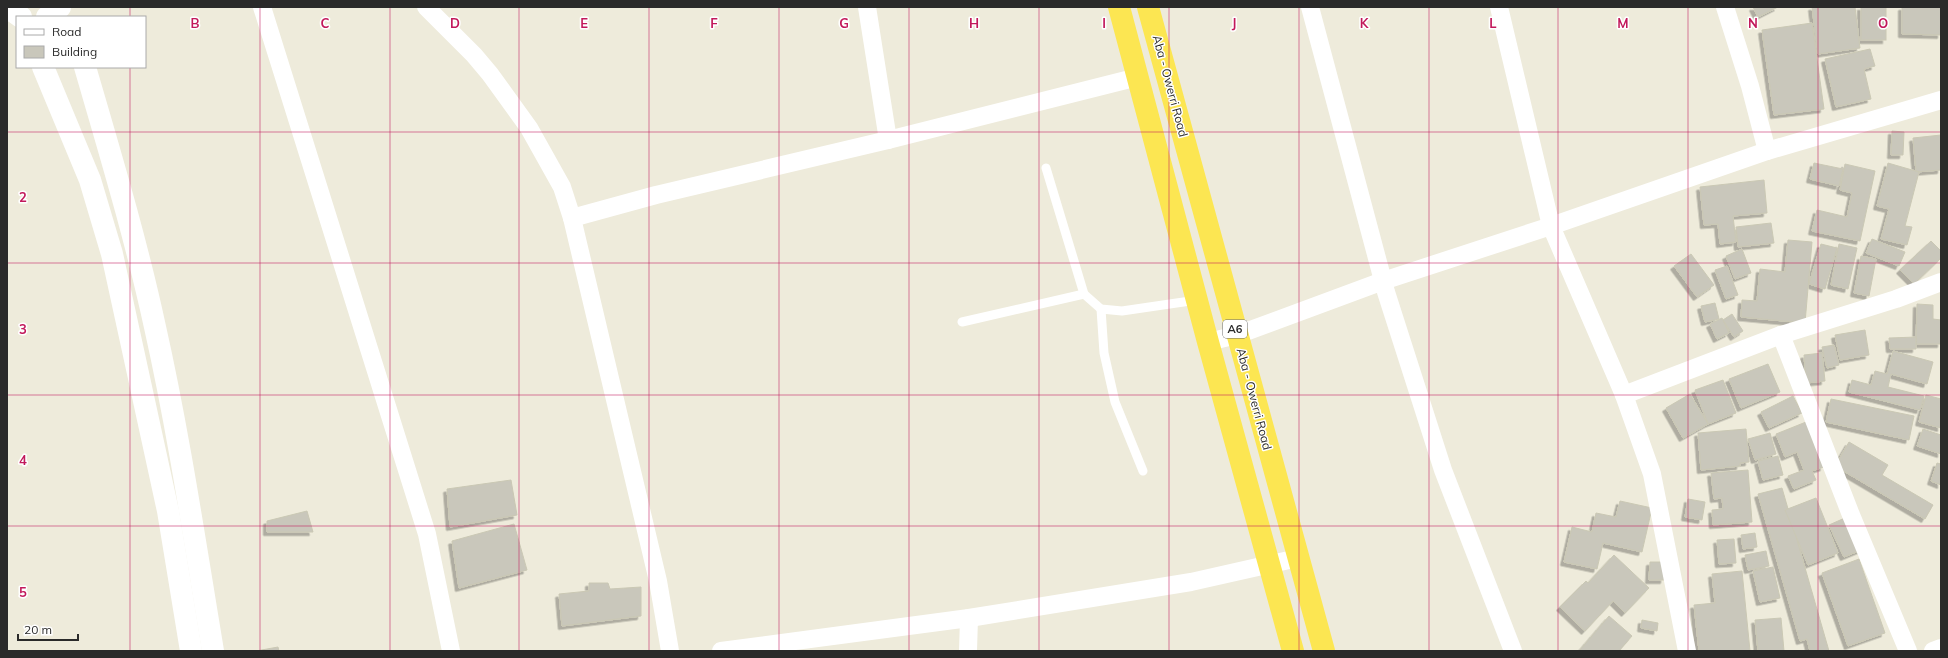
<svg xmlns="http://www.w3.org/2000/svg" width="1948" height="658" viewBox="0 0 1948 658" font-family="Mulish,sans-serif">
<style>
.building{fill:#c9c7bb;stroke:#cac8b4;filter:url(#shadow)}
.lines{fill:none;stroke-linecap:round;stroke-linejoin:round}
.service{stroke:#fff;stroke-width:9}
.minor{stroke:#fff;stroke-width:18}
.secondary{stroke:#fff;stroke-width:22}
.trunk{stroke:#fce652;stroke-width:22}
.grid{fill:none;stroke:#c2185b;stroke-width:1;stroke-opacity:0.55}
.labels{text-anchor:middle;stroke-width:3;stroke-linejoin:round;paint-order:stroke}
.shield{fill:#fff;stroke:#6a6a6a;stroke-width:1}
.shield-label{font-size:11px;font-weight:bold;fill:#2a2a2a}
.street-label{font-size:12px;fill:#2a2a2a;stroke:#fff}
.grid-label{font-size:13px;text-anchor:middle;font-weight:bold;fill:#c2185b;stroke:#fff;stroke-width:3;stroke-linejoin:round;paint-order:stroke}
</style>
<defs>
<filter id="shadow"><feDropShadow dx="-3.5" dy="3.5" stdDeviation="0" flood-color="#0004"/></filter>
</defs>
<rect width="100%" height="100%" fill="#eeebdb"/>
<g class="building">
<path d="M 1753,7 L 1778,7 L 1758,17 Z"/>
<path d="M 1812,7 L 1855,7 L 1860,48 L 1818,54 Z"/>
<rect x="1861" y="7" width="25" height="33"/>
<path d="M 1902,7 L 1941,7 L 1941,35 L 1902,34 Z"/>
<path d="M 1812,23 L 1824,109 L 1774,115 L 1762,30 Z"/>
<path d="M 1870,49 L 1875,66 L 1864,69 L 1871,99 L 1836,107 L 1825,59 Z"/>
<path d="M 1892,131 L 1904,132 L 1903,155 L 1891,155 Z"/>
<path d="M 1941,135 L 1941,170 L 1916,172 L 1913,138 Z"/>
<path d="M 1814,163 L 1843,169 L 1839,186 L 1810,179 Z"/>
<path d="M 1888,163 L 1919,172 L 1905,226 L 1912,227 L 1907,245 L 1881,239 L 1889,209 L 1877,206 Z"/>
<path d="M 1845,164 L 1875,171 L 1860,241 L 1812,231 L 1817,210 L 1847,217 L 1852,193 L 1840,190 Z"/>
<path d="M 1764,180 L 1767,213 L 1733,216 L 1736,242 L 1720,244 L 1718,224 L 1704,225 L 1700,187 Z"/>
<path d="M 1771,223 L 1774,243 L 1738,247 L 1736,227 Z"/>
<path d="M 1872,239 L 1905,252 L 1899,266 L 1866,253 Z"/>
<path d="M 1788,240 L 1812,242 L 1805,323 L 1741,317 L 1742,300 L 1757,301 L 1760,269 L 1785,272 Z"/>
<path d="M 1931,241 L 1941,251 L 1941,258 L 1914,284 L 1900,270 Z"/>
<path d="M 1821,244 L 1837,248 L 1825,289 L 1809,284 Z"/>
<path d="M 1839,244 L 1857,248 L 1848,289 L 1831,285 Z"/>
<path d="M 1742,249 L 1751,273 L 1735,279 L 1726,256 Z"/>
<path d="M 1691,254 L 1714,285 L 1697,297 L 1674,266 Z"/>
<path d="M 1861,256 L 1876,259 L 1869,296 L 1854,293 Z"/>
<path d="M 1727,266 L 1738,295 L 1726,299 L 1715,270 Z"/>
<path d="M 1715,303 L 1719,319 L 1705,322 L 1701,306 Z"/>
<path d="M 1917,304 L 1933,305 L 1933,319 L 1941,320 L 1941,344 L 1916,344 Z"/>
<path d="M 1732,314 L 1743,331 L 1734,337 L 1723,320 Z"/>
<path d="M 1722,318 L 1729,333 L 1717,339 L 1710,324 Z"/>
<path d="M 1865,330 L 1869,355 L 1840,360 L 1835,335 Z"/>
<path d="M 1916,337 L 1916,349 L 1890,349 L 1889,338 Z"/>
<path d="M 1834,345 L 1839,365 L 1827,368 L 1822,347 Z"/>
<path d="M 1893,351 L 1933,362 L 1927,384 L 1891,374 L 1888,387 L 1924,396 L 1920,410 L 1849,392 L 1852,380 L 1871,385 L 1875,371 L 1887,374 Z"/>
<path d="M 1822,353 L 1825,381 L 1806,383 L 1804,355 Z"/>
<path d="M 1768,364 L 1780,392 L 1741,408 L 1729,379 Z"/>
<path d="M 1723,380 L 1736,413 L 1708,424 L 1695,390 Z"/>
<path d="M 1690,394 L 1708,424 L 1683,438 L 1666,408 Z"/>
<path d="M 1926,395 L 1941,399 L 1941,428 L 1919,422 Z"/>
<path d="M 1793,396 L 1802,413 L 1769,428 L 1761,412 Z"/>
<path d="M 1831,399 L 1914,416 L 1909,440 L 1826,422 Z"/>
<path d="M 1806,422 L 1824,467 L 1812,471 L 1816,480 L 1794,489 L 1788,476 L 1804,470 L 1797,452 L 1785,457 L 1776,434 Z"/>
<path d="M 1746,429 L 1749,462 L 1740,463 L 1740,466 L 1701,470 L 1698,433 Z"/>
<path d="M 1923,429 L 1941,435 L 1941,454 L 1917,446 Z"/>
<path d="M 1770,433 L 1776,454 L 1755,460 L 1748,439 Z"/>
<path d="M 1849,442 L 1888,465 L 1882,475 L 1933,505 L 1925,519 L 1835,466 Z"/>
<path d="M 1778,456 L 1783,475 L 1763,480 L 1758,461 Z"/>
<path d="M 1937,463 L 1941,464 L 1941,485 L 1931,481 Z"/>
<path d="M 1748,470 L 1752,522 L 1713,525 L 1712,510 L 1723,509 L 1722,498 L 1714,499 L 1711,473 Z"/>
<path d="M 511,480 L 517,515 L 450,527 L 447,489 Z"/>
<path d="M 1782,488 L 1829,651 L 1810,651 L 1807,639 L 1800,641 L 1758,494 Z"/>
<path d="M 1816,498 L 1838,553 L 1808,565 L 1785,510 Z"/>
<path d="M 1688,499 L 1705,502 L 1702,520 L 1685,517 Z"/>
<path d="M 1620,501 L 1652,508 L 1642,552 L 1603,543 L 1597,569 L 1564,562 L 1572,527 L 1592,532 L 1596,513 L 1616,517 Z"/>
<path d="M 307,511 L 313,532 L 267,532 L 267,521 Z"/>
<path d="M 1847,517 L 1861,550 L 1844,557 L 1829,525 Z"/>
<path d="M 514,524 L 527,570 L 459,588 L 452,541 Z"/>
<path d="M 1755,533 L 1757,547 L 1743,549 L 1741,535 Z"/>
<path d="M 1734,539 L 1736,563 L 1719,564 L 1717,540 Z"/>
<path d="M 1766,551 L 1769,566 L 1748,570 L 1745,555 Z"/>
<path d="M 1614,555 L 1649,588 L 1625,613 L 1613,601 L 1585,631 L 1560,607 L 1586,581 L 1588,583 Z"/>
<path d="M 1859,559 L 1885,633 L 1848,646 L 1822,573 Z"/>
<path d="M 1650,562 L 1665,562 L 1664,580 L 1649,580 Z"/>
<path d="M 1773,567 L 1780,598 L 1760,602 L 1753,571 Z"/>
<path d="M 1742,571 L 1750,651 L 1699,651 L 1694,605 L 1715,603 L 1712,574 Z"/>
<path d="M 589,583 L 608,583 L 610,589 L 641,587 L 641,616 L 562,626 L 559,594 L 589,591 Z"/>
<path d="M 1609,616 L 1632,636 L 1619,651 L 1579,651 Z"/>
<path d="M 1781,618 L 1784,651 L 1758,651 L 1755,620 Z"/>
<path d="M 1642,620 L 1658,623 L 1657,631 L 1641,628 Z"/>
<path d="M 278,647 L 279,651 L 256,651 Z"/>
</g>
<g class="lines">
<g class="service">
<path d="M 1046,168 L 1084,294 L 1101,309 L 1122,311 L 1197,300"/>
<path d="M 1101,309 L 1104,353 L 1115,402 L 1143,471"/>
<path d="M 962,322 L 1084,294"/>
</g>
<g class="minor">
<path d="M 262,7 L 427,534 L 451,651"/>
<path d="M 426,7 L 474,55 L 490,74 L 529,128 L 562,187 L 572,218 L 658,581 L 670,651"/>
<path d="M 867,7 L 888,140"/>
<path d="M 1310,7 L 1386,292 L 1443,470 L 1513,651"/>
<path d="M 1499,7 L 1551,226 L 1624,395 L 1652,474 L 1687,651"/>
<path d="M 1725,7 L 1750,86 L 1767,151"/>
<path d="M 572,218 L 656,195 L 888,140 L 1138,77"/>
<path d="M 1781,335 L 1851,515 L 1908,651"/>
<path d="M 1208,342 L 1237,335 L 1383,281 L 1551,226 L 1767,151 L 1941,100"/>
<path d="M 1624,395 L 1781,335 L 1896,299 L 1941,282"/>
<path d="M 721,651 L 969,618 L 1191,582 L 1298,558"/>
<path d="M 968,651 L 969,618"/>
<path d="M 1933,651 L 1941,648"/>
</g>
<g class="secondary">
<path d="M 7,7 L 21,17"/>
<path d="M 47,17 L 60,7"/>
<path d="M 43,67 L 90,180 L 112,254 L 168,511 L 191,651"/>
<path d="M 85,67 C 110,153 136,239 155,327 C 179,434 195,543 213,651"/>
</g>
<g class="trunk">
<path d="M 1119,7 L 1208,342 L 1293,651"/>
<path d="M 1148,7 L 1324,651"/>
</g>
</g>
<path class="grid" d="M 130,7 L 130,17M 260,7 L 260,651M 390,7 L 390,651M 519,7 L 519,651M 649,7 L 649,651M 779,7 L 779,651M 909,7 L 909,651M 1039,7 L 1039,651M 1169,7 L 1169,651M 1299,7 L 1299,651M 1429,7 L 1429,651M 1558,7 L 1558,651M 1688,7 L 1688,651M 1818,7 L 1818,651M 130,67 L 130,651M 7,132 L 1941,132M 7,263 L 1941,263M 7,395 L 1941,395M 7,526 L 1941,526"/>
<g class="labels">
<rect class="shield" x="1223" y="320" width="24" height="18" rx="3"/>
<g class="shield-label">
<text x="1235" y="333">A6</text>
</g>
<g class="street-label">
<text transform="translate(1170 86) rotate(75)" y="4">Aba - Owerri Road</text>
<text transform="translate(1254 399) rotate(75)" y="4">Aba - Owerri Road</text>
</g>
</g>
<g class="grid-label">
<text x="195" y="28">B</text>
<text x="325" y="28">C</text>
<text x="455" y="28">D</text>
<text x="584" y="28">E</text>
<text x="714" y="28">F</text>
<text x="844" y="28">G</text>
<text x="974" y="28">H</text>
<text x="1104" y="28">I</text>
<text x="1234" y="28">J</text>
<text x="1364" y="28">K</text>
<text x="1493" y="28">L</text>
<text x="1623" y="28">M</text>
<text x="1753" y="28">N</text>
<text x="1883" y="28">O</text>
<text x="23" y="202">2</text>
<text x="23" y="334">3</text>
<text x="23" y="465">4</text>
<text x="23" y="597">5</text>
</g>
<rect width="1948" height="658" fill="none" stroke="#2a2a2a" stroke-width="16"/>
<rect x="16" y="16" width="130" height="52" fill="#ffffff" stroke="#aaaaaa"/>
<rect x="24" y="29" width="20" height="6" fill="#ffffff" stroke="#aaaaaa"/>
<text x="52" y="36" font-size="12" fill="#2a2a2a">Road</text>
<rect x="24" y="46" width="20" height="12" fill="#c9c7bb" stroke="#aaaaaa"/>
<text x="52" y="56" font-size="12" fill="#2a2a2a">Building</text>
<path d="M18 634v6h60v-6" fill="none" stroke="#2a2a2a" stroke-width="2"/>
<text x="24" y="634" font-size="12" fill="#2a2a2a" stroke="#ffffff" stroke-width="3" paint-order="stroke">20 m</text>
</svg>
